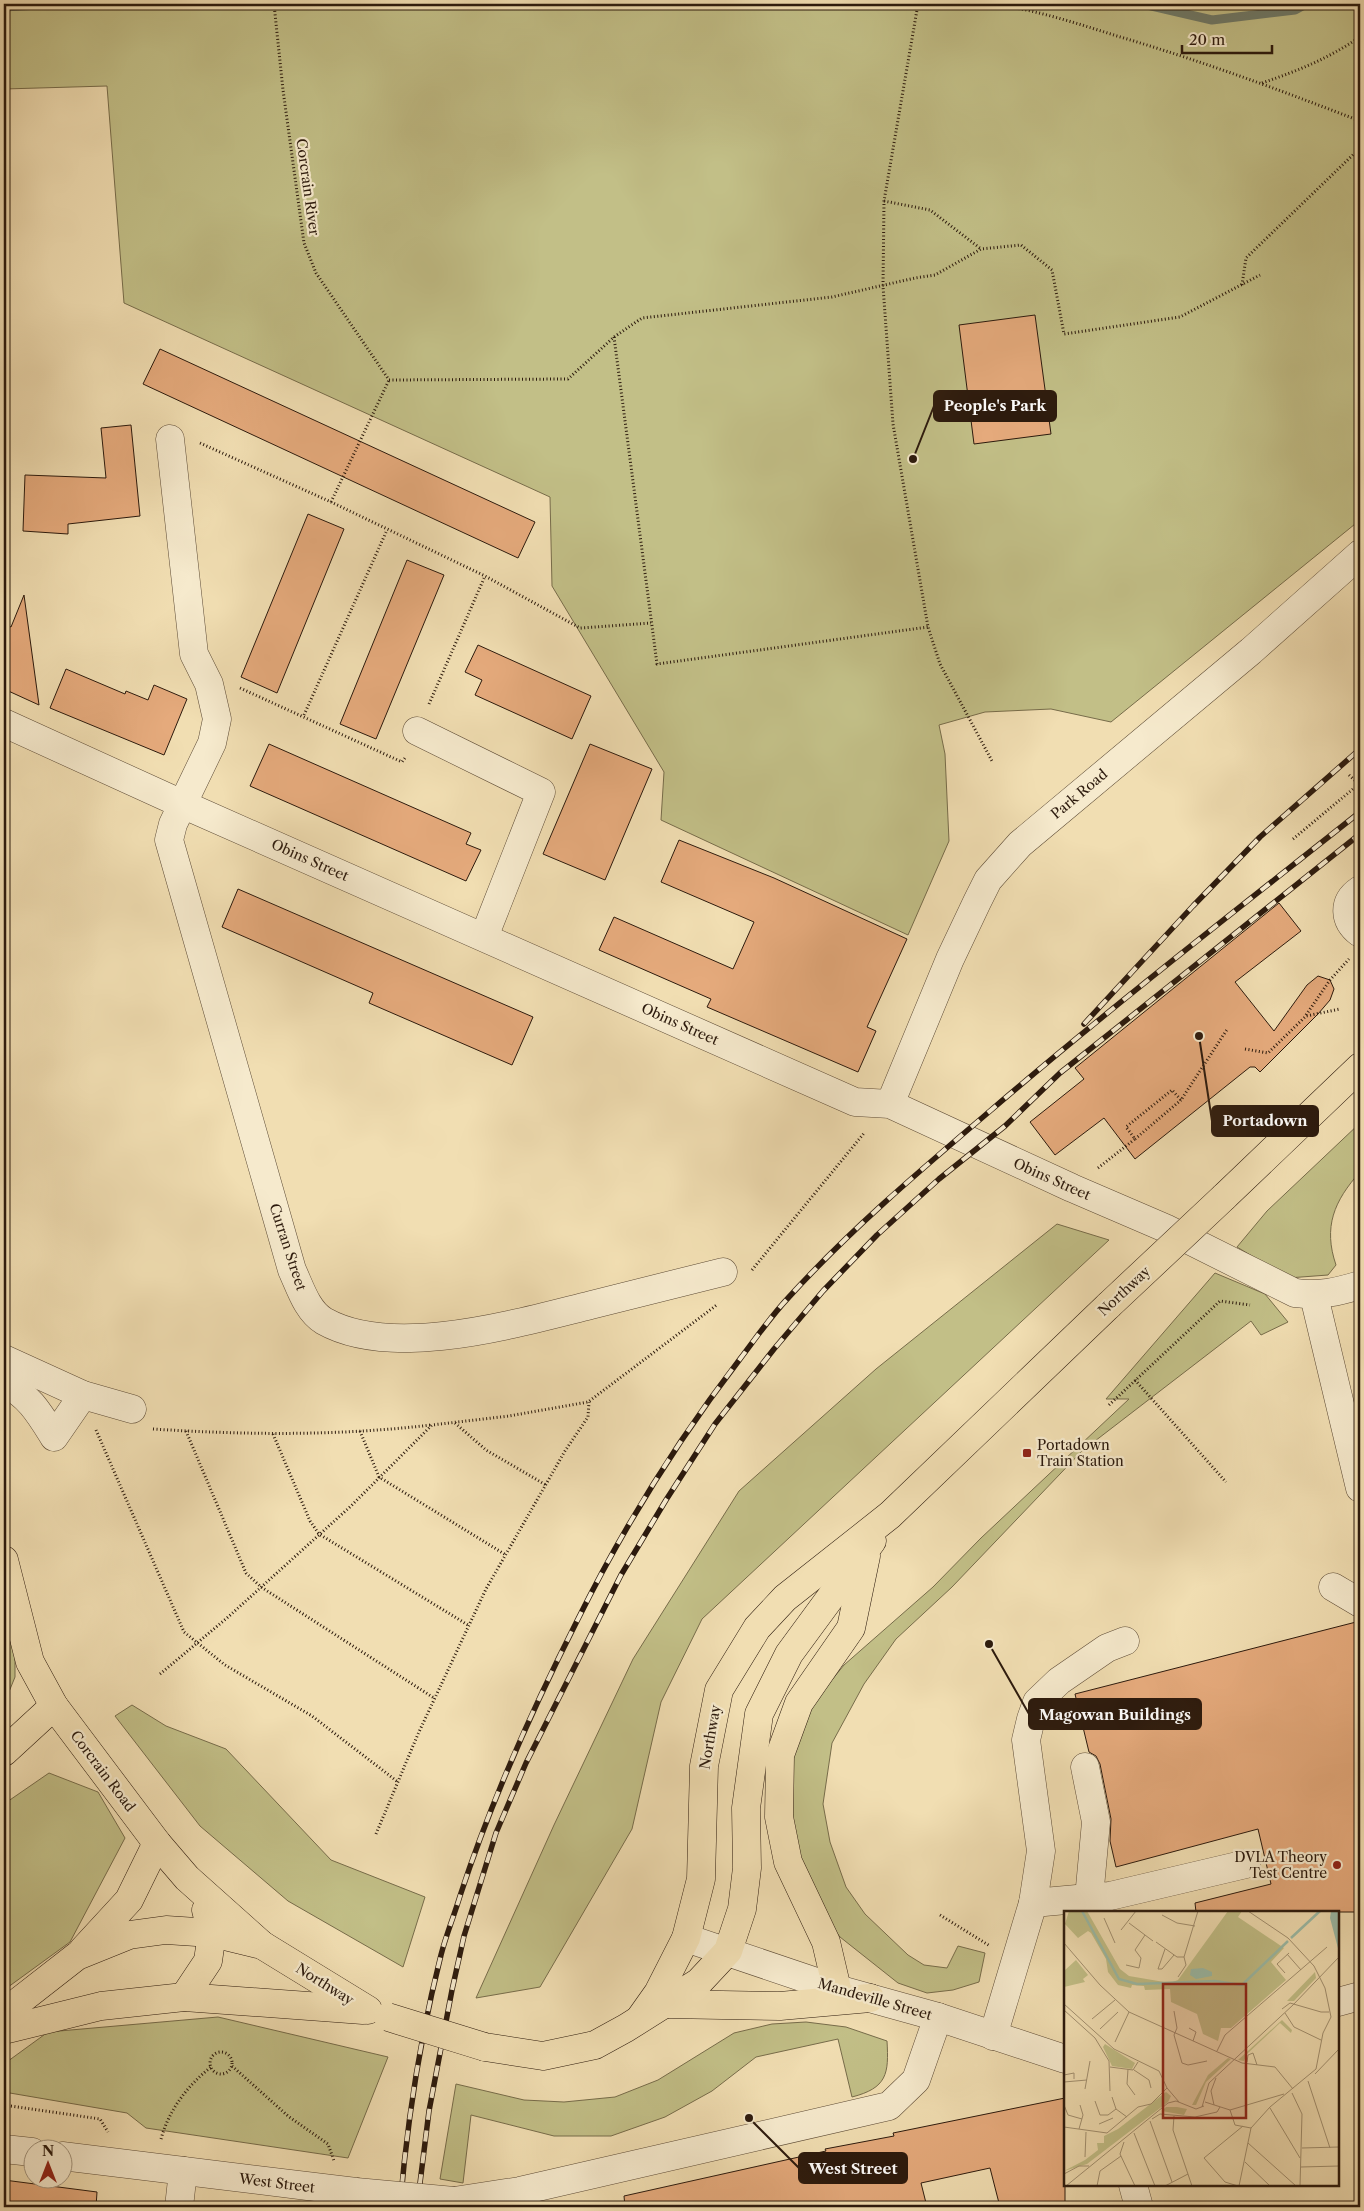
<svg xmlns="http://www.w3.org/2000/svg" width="1364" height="2211" viewBox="0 0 1364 2211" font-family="'Libre Caslon Text',serif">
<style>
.green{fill:#c2bf87;stroke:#776c4a}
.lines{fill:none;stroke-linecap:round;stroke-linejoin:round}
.stream{stroke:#6f7b6a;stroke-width:9}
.building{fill:#e5aa7c;stroke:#2c1a0d}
.minor-casing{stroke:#5d4b36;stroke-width:29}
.major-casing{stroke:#2c1a0d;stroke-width:29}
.highway-casing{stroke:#2c1a0d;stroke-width:29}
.path{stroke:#2c1a0d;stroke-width:3;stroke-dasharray:1 2.5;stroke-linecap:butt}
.minor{stroke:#f6eacd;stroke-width:28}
.major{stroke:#f1deb2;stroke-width:28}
.highway{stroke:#f1deb2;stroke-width:28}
.rail-casing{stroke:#2c1a0d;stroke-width:5.5}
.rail{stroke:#f6eacd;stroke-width:4;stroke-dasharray:11;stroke-linecap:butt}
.minor-bridge-casing{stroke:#5d4b36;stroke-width:29;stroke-linecap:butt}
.highway-bridge-casing{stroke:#2c1a0d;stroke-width:29;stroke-linecap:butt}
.minor-bridge{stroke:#f6eacd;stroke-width:28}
.highway-bridge{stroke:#f1deb2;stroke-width:28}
.poi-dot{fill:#8f2418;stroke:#f6eacd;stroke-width:2}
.labels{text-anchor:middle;stroke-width:4.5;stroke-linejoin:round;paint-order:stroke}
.street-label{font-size:14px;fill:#2c1a0d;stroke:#f6eacd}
.poi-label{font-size:14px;fill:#2c1a0d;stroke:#f6eacd;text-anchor:start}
.inset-river{fill:none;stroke:#9bbca8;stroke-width:2.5}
.inset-road{fill:none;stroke:#a29070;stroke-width:1}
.view{fill:#8f2418;fill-opacity:0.15;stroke:#8f2418;stroke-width:2.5}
.inset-edge{fill:none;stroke:#2c1a0d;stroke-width:2.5}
.leader{fill:none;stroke:#2c1a0d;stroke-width:2}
.callout-dot{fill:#2c1a0d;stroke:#f6eacd;stroke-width:2}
.callout{fill:#2c1a0d;stroke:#2c1a0d;stroke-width:2}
.callout-label{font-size:15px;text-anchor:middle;font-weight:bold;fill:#fff}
</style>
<rect width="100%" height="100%" fill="#f1deb2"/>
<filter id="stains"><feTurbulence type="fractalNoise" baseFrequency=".004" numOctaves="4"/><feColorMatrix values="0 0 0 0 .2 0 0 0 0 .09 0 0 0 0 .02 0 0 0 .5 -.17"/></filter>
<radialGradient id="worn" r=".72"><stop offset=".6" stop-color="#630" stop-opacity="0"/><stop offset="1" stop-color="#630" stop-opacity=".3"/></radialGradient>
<g class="green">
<path d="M 4,4 L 1360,4 L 1360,520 L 1111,722 L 1051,709 L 985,712 L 939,725 L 945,754 L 949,841 L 908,935 L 661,820 L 664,772 L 552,586 L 550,497 L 124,303 L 107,86 L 4,89 Z"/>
<path d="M 1360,1123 L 1360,1172 C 1334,1201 1323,1227 1336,1265 L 1328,1275 L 1288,1278 L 1237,1247 L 1267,1211 Z"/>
<path d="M 1057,1224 L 1109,1240 L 702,1619 L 661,1702 L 632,1829 L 540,1987 L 476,1998 L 554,1825 L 633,1659 L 739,1491 L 876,1369 Z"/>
<path d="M 1215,1273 L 1265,1294 L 1288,1322 L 1261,1335 L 1251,1321 L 1082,1451 L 952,1587 L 896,1639 L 864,1684 L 832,1743 L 823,1804 L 830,1842 L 846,1887 L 865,1914 L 908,1955 L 924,1965 L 947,1968 L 958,1946 L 985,1953 L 979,1982 L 953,1990 L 927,1993 L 898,1983 L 840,1937 L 820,1912 L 802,1876 L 785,1781 L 801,1718 L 844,1665 L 933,1587 L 981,1538 L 1129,1399 L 1106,1399 Z"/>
<path d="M 4,1613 L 15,1653 L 15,1677 L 4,1704 Z"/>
<path d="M 132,1705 L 166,1726 L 226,1749 L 331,1860 L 425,1897 L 403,1967 L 288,1901 L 200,1826 L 115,1716 Z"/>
<path d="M 49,1773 L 98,1792 L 125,1838 L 70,1942 L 4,1990 L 4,1804 Z"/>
<path d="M 218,2017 L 388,2057 L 348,2158 L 146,2128 L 127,2113 L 4,2092 L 4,2064 L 48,2032 Z"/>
<path d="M 806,2022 L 846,2027 L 887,2041 C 889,2074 887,2088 852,2097 L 838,2039 L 756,2057 L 712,2091 L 665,2117 L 611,2136 L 554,2136 L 471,2115 L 463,2183 L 440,2179 L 456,2084 L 524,2100 L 564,2102 L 615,2097 L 658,2080 L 734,2033 L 772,2024 Z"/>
</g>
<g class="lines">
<g class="stream">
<path d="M 1143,4 L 1212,20 L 1295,10 L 1306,4"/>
<path d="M 4,7 L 56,4"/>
</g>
</g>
<g class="building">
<path d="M 1035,315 L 1051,434 L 974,444 L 959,325 Z"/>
<path d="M 160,349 L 535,522 L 518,558 L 143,384 Z"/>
<path d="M 131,425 L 140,516 L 68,524 L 68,534 L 23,531 L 25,475 L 106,478 L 101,428 Z"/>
<path d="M 308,514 L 344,529 L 277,693 L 241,677 Z"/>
<path d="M 407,560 L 444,575 L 376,739 L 340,724 Z"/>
<path d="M 24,595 L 39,705 L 4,689 L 4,624 L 11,627 Z"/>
<path d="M 478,645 L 591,696 L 572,739 L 475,695 L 482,680 L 465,672 Z"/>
<path d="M 66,669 L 125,694 L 126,691 L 148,700 L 154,685 L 187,699 L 164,755 L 50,708 Z"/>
<path d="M 269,744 L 471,833 L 466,844 L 481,850 L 466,881 L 250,786 Z"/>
<path d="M 590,744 L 652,769 L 605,880 L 543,854 Z"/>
<path d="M 679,840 L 774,878 L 907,939 L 867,1027 L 876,1031 L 858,1072 L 707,1007 L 711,999 L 599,950 L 614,917 L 733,969 L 754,922 L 661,882 Z"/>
<path d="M 238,889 L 533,1017 L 512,1065 L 369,1003 L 373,993 L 222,927 Z"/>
<path d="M 1279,903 L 1301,931 L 1235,982 L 1274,1031 L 1307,985 L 1318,976 L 1330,980 L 1334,989 L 1330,1000 L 1318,1014 L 1260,1072 L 1255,1067 L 1250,1067 L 1135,1159 L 1104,1118 L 1055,1155 L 1030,1122 L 1084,1079 L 1075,1068 Z"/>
<path d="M 1360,1621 L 1360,1912 L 1196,1912 L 1195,1903 L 1271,1884 L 1258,1829 L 1116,1867 L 1110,1841 L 1111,1819 L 1100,1764 L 1096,1756 L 1089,1752 L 1075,1694 Z"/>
<path d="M 1065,2098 L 1065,2207 L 1000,2207 L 990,2168 L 921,2183 L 927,2207 L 625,2207 L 624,2196 L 826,2151 L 825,2149 L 894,2136 L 893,2133 Z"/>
<path d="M 4,2180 L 97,2192 L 96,2207 L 4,2207 Z"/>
</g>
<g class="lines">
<defs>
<g id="minor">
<path d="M 170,439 L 194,654 L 209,684 L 217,719 L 212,743 L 173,824 L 169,840 L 292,1270 C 300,1287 307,1311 324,1321 C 393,1360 518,1323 591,1305 C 635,1294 679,1283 723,1272"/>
<path d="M 4,723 L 182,804 L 855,1102 L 890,1104 L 1072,1188 L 1165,1228 L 1295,1293 C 1319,1296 1337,1292 1360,1285"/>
<path d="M 417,731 L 541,792 L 484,937"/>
<path d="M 1360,890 C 1342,902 1344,921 1360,933"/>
<path d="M 890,1104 L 950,959 L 977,902 L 988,880 L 1020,844 L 1251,651 L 1360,554"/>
<path d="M 1314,1296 L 1360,1488"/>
<path d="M 4,1359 L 83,1395 L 132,1409"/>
<path d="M 4,1384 C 28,1393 41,1416 54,1437 L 83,1395"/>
<path d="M 1333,1587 L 1360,1603"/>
<path d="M 1085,1767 L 1096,1822 L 1089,1898"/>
<path d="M 1033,1903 L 1110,1896 L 1246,1864"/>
<path d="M 686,1938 L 837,1989 L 938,2017 L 1065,2059"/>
<path d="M 1338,2002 L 1360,1996"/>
<path d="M 993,2036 L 1033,1903 L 1041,1851 L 1026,1740 L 1031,1719 L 1037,1702 L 1059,1681 L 1107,1648 L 1125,1641"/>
<path d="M 4,2149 L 32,2152"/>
<path d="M 62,2156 L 356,2192"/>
<path d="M 1133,2185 L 1139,2207"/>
<path d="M 454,2201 L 520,2191 L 889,2106 L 916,2080 L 938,2017"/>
<path d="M 179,2207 L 183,2171"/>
</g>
<g id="major">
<path d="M 4,1560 L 30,1662 L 54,1706 L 157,1843 L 187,1878 L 262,1945"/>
<path d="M 4,1752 L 54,1706"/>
<path d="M 184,1997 L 208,1961 L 212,1933 L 206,1910"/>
</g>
<g id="highway">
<path d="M 1224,1197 L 1360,1067"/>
<path d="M 83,1950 L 129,1900 L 157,1843"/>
<path d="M 837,1989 L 826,1942 L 788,1862 L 779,1817 L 780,1755 L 799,1703 L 851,1628 L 866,1556"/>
<path d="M 665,2004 L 780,2006 L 870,1998"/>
<path d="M 4,2013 L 77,1956 L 129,1935 L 166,1930 L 212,1933 L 262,1945 L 368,2010"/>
<path d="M 641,2017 L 658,1993 L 686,1938 L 701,1879 L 704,1766 L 719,1690 L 757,1628 L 785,1598 L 890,1515 L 1109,1305"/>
<path d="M 4,2030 L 101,2006 L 184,1997 L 363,2010"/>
<path d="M 485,2047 L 543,2056 L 595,2045 L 626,2028 L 699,1982 L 728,1951 L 742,1909 L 747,1868 L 746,1808 L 759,1714 L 789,1654 L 872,1541"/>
</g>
</defs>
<use href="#minor" class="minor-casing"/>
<use href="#major" class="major-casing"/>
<use href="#highway" class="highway-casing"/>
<g class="path">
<path d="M 274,4 L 283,90 L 304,243 L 316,273 L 389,380"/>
<path d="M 918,4 L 884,201 L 883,286 L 893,424 L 928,627 L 940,664 L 992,761"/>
<path d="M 991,4 C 1033,9 1076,23 1117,36 C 1199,60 1280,90 1360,121"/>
<path d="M 1262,83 C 1300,70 1327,59 1360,37"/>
<path d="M 884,201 L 930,210 L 981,249"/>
<path d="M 1242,285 L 1246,258 L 1360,148"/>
<path d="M 614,337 L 657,664 L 928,627"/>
<path d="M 389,380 L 568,379 L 614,337 L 642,318 L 832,297 L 915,278 L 935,275 L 981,249 L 1021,245 L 1052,270 L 1064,334 L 1180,317 L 1260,275"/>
<path d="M 200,443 L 331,502 L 485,576 L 580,628 L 651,623"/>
<path d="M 331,502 L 389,380"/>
<path d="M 240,688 L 402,762 L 405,758"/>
<path d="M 429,704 L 485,576"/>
<path d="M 304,715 L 387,530"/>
<path d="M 1349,775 L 1359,784"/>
<path d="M 1293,839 L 1359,784 L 1360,785"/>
<path d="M 1306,1015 L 1330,980 L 1349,959"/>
<path d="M 1245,1049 L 1268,1053 L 1306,1016 L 1340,1009"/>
<path d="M 1135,1139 L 1181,1100"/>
<path d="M 1098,1168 L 1135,1139 L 1126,1127 L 1172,1090 L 1181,1100 L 1228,1028"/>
<path d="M 752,1270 L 865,1132"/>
<path d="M 1135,1380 L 1226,1482"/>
<path d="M 1109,1405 L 1220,1301 L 1250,1305"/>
<path d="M 455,1423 L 486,1450 L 546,1485"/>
<path d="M 153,1429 C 247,1435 337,1436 431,1425"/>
<path d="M 96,1430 L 184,1632 L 225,1665 L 312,1716 L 398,1782"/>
<path d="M 186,1431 L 246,1573 L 261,1587 L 434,1698"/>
<path d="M 360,1431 L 379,1477 L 506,1555"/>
<path d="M 273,1434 L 310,1521 L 319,1534 L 468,1625"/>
<path d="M 160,1674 L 227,1618 L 351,1506 L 432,1425 L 509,1416 L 588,1402 L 718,1304"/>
<path d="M 376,1834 L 418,1734 L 486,1589 L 565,1451 L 588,1417 L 589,1402"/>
<path d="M 940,1915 L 990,1946"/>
<circle cx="221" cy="2063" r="11"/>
<path d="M 232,2066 L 288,2116 L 328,2144 L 334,2161"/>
<path d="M 4,2105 L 100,2119 L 108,2132"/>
<path d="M 161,2139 C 169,2110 187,2086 211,2067"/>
</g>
<use href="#minor" class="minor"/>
<use href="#major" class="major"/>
<use href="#highway" class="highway"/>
<defs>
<g id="rail">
<path d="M 1084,1024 L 1193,906 L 1260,837 L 1360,749"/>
<path d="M 400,2207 C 407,2122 420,2038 441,1955 C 446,1935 454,1916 460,1896 C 491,1801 532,1710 577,1621 C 623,1528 677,1441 740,1359 C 756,1338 771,1316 789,1297 C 849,1231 916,1174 983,1117 C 1106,1011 1234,912 1360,812"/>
<path d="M 417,2207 L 429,2111 L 452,1990 L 464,1936 L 496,1833 L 526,1763 L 621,1575 L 666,1500 L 715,1424 L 774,1349 L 823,1291 L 877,1235 L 939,1179 L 1005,1126 L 1060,1073 L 1360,834"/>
</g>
</defs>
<use href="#rail" class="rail-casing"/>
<use href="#rail" class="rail"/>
<defs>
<path id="minor-bridge" d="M 356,2192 L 454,2201"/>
<g id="highway-bridge">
<path d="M 1109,1305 L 1224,1197"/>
<path d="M 388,2017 L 485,2047"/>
</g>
</defs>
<use href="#minor-bridge" class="minor-bridge-casing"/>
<use href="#highway-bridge" class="highway-bridge-casing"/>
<use href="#minor-bridge" class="minor-bridge"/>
<use href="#highway-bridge" class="highway-bridge"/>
</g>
<g class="poi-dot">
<rect x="1022" y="1448" width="10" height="10" rx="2.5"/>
<circle cx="1337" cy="1865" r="5"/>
</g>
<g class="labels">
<g class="street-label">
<text transform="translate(308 187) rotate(82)" y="5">Corcrain River</text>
<text transform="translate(1079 794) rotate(-40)" y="5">Park Road</text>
<text transform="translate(310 860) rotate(24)" y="5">Obins Street</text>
<text transform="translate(680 1024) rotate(24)" y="5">Obins Street</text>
<text transform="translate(1052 1179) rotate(24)" y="5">Obins Street</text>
<text transform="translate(288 1247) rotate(72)" y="5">Curran Street</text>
<text transform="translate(1124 1291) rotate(-43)" y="5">Northway</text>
<text transform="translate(710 1737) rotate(-80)" y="5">Northway</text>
<text transform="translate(103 1771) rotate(53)" y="5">Corcrain Road</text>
<text transform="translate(325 1984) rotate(32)" y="5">Northway</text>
<text transform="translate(875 1999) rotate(16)" y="5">Mandeville Street</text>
<text transform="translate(277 2183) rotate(7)" y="5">West Street</text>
</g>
<g class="poi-label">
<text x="1037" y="1450">Portadown<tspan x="1037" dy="16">Train Station</tspan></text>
<text x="1327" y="1862" text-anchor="end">DVLA Theory<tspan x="1327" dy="16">Test Centre</tspan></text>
</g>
</g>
<g transform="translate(1064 1911)">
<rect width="275" height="275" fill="#f1deb2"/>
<path d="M 5,0 L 23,0 L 56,58 L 65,65 L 106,72 L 114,69 L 164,0 L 178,0 L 174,6 L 220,37 L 207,51 L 222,69 L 167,117 L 157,117 L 154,130 L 139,123 L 133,103 L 107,91 L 106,78 L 81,79 L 80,75 L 68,74 L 67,77 L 54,74 L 44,61 L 42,48 L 27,22 L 24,20 L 14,27 L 1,13 ZM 12,49 L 24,64 L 19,68 L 21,71 L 0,76 L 0,60 ZM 251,61 L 252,67 L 230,90 L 223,90 ZM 218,109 L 228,119 L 227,122 L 216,112 L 183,143 L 180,150 L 174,149 ZM 41,133 L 71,152 L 68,158 L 48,155 L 39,136 ZM 164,147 L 167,148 L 142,171 L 132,194 L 128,194 L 144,164 ZM 102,181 L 107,185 L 104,191 L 23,253 L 0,260 L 21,249 L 34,239 L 33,232 L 40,232 L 40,225 L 54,218 ZM 102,196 L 113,196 L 123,198 L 120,204 L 98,200 Z" fill="#c2bf87"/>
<path d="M 267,0 L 275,0 L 275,41 L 266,7 ZM 139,57 L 148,61 L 148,65 L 132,68 L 126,64 L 127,58 Z" fill="#9bbca8"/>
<path class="inset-river" d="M 18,0 L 55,68 L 73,73 L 151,70 L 178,74 L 224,30M 227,27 L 256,0"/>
<path class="inset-road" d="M 98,4 L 113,12 L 131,15M 40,7 L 51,32M 65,12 L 89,30M 57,19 L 72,0M 92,31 L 113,46 L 120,46 L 134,0M 0,32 L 36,74 L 65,101 L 178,152 L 211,156 L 229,178M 101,38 L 94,58 L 98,58 L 110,44M 223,43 L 237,59M 62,54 L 75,57 L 77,47 L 71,39 L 81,24M 221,62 L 213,53 L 225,42M 114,66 L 122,54 L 120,46M 0,93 L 50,138 L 95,160 L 103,177 L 115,191M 218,98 L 226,92 L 257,101 L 265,101M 0,99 L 31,127 L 45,150 L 46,180M 110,100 L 113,117 L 110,124 L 118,152 L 124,154 L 143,150M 221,102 L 230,116 L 257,129M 28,108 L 51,89M 125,117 L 132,121 L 129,130M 36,118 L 54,101M 51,131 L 65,101M 153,140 L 161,124 L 263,36M 183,151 L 184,144 L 189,142 L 193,154M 46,156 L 69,159 L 74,151M 64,158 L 63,173 L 71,184M 70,159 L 85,169 L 87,177M 251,163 L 275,138M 0,164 L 10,162 L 10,168M 244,170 L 266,237M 0,171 L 23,169M 21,178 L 26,150M 228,182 L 238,203 L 236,275M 48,186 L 52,198 L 63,206M 31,190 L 36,204 L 44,204 L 52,198M 141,191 L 166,199M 0,194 L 4,204 L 18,208M 150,194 L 147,180 L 152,167M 138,196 L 145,172 L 229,94 L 275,46M 206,197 L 236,247M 166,199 L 220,183M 166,199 L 171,214 L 187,217M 110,205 L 109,219 L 128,275M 88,208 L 96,203 L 131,206 L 153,201 L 156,196M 86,210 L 108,271M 35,213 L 49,207M 0,216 L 43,222 L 74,196 L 87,193 L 103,177M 15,218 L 19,204 L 16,194M 70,222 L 91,275M 60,231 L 56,243 L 71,275M 184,232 L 232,275M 238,237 L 275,236M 21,246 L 22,221M 181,251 L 206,275M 237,256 L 275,255M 0,263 L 15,255 L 25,255M 2,275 L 104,192 L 112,190 L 132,198 L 140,195M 33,275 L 36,260 L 57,245M 101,275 L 124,263M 174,275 L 161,271 L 140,247 L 179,215M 175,275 L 187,217 L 206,196 L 252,158 L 259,122 L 267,106 L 261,77 L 250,55 L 224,27 L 184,0"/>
<path class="view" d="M 99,73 L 182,73 L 182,207 L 99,207 Z"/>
<rect width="275" height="275" class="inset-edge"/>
</g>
<path class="leader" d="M913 459L934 406M1199 1036L1212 1121M989 1644L1029 1714M749 2118L799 2168"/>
<g class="callout-dot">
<circle cx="913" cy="459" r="5"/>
<circle cx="1199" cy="1036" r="5"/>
<circle cx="989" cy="1644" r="5"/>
<circle cx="749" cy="2118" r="5"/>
</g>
<g class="callout">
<rect x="934" y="391" width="122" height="30" rx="5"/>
<rect x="1212" y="1106" width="106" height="30" rx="5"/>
<rect x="1029" y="1699" width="172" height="30" rx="5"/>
<rect x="799" y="2153" width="108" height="30" rx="5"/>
</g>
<g class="callout-label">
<text x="995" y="411">People's Park</text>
<text x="1265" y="1126">Portadown</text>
<text x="1115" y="1720">Magowan Buildings</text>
<text x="853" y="2174">West Street</text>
</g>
<rect width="1364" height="2211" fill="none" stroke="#f1deb2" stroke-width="20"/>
<rect x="5" y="5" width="1354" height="2201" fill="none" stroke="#2c1a0d" stroke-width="2.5"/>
<rect x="10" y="10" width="1344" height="2191" fill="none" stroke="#2c1a0d"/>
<g transform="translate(48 2164)"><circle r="24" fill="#f6eacd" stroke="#a59780"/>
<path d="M0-4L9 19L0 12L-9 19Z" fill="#8f2418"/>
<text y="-8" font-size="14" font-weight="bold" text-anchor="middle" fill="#2c1a0d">N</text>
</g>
<path d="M1182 45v8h90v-8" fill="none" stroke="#2c1a0d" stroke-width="2.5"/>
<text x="1189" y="45" font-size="15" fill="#2c1a0d" stroke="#f6eacd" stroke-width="4" paint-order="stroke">20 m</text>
<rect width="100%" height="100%" filter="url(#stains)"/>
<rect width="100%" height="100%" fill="url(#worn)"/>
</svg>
